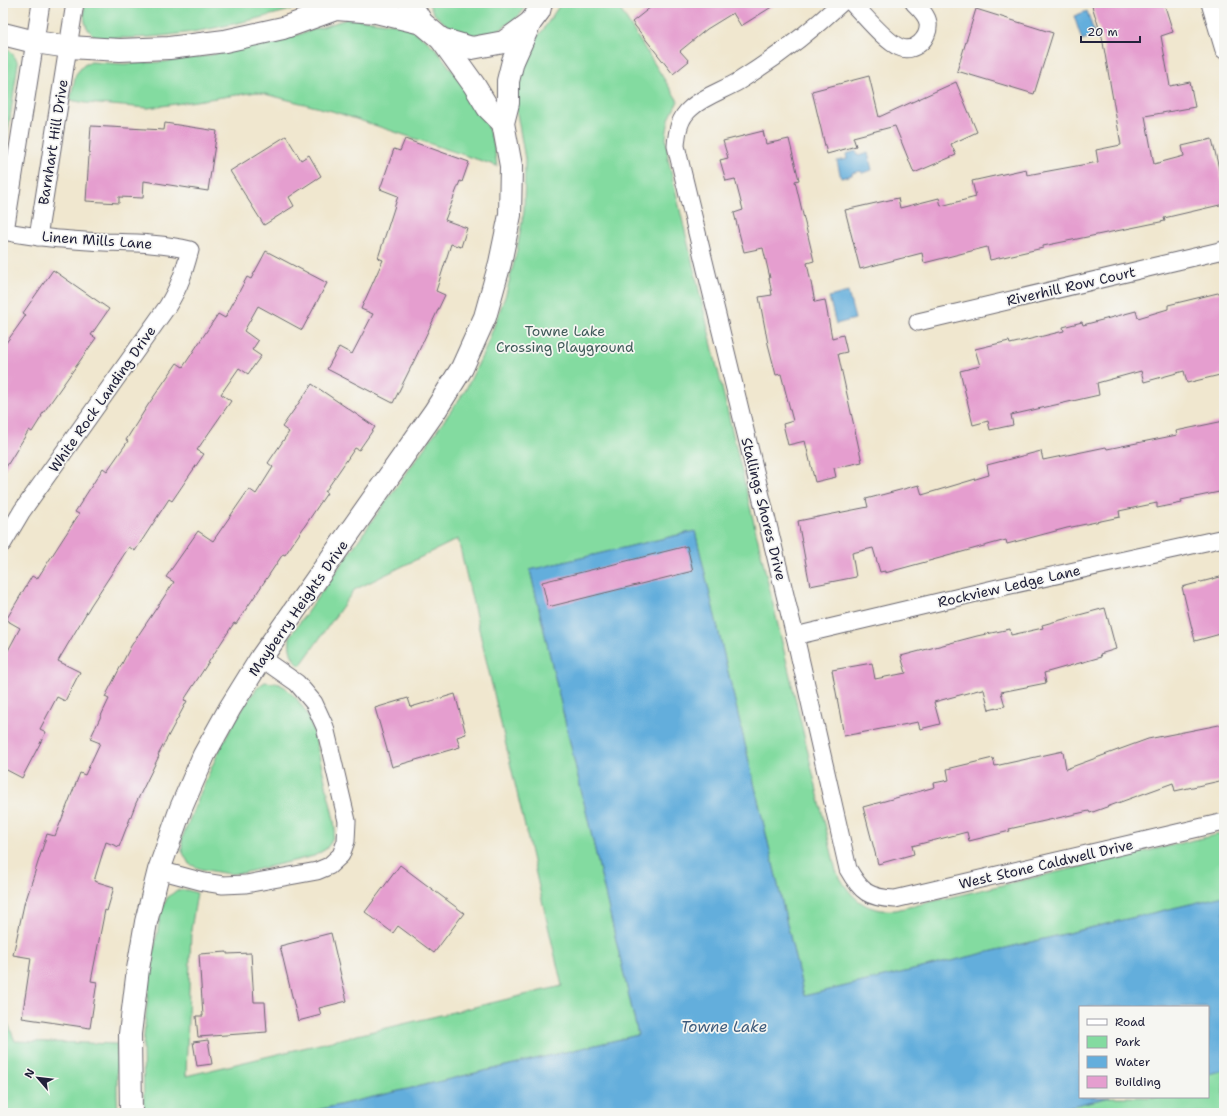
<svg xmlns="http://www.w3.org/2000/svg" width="1227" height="1116" viewBox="0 0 1227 1116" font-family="'Shantell Sans',sans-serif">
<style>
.green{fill:#83dba0;stroke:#527e6e}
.water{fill:#64aedc;stroke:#43688c}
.building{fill:#e59ecf}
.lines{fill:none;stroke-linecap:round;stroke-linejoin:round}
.minor-casing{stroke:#6a676f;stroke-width:19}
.tertiary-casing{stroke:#6a676f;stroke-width:24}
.minor{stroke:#fff;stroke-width:17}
.tertiary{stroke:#fff;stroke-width:22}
.labels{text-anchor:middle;stroke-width:3.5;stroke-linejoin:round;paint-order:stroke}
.street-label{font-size:14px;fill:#22223b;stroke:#f6f6f2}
.park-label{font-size:14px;fill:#3f5a59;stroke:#f6f6f2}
.water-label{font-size:15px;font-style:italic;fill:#3c5a7b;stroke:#f6f6f2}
</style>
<rect width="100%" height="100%" fill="#f6f6f2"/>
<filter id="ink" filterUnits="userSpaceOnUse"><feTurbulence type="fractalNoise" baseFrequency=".025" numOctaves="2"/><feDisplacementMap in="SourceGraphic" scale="8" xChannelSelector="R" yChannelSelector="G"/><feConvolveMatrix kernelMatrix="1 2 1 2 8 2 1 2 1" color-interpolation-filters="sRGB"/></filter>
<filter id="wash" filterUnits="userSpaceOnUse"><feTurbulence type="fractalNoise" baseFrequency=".012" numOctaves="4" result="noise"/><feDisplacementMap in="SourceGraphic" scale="16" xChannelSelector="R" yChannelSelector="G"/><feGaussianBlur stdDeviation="0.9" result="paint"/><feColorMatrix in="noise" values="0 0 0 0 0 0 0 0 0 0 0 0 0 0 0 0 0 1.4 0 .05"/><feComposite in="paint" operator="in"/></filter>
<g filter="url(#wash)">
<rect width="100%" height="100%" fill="#f0e7cf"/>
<g class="green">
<path d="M 84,3 L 310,3 L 302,7 C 241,23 179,39 116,38 C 108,38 98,40 92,34 C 83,26 84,14 84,3 Z"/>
<path d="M 428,3 L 527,3 L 519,16 L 498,31 L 473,35 L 449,27 L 435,15 Z"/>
<path d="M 561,3 L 616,3 L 678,101 L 669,119 L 666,137 L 668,159 L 836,871 C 846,888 856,905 877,909 C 883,911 890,910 896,910 L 1224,833 L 1224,896 L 804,996 L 695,531 L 530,570 L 638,1035 L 305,1113 L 144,1113 L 143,1046 L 150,972 L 161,912 L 167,898 L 177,890 L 187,890 L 197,893 L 191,930 L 186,1076 L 562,986 L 458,539 L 354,590 L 300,666 C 290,656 289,650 290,636 L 465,391 L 485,350 L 506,294 L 517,250 L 524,211 L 525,159 L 515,102 L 526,49 L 543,30 Z"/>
<path d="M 350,18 L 403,25 L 421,36 L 436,49 L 478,105 L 487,125 L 494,146 L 497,166 L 332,111 L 257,92 L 148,108 L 86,103 L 70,100 L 76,74 L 84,65 L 91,62 L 124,64 L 162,62 L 206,56 L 297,35 Z"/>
<path d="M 3,46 C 11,49 14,56 18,63 L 3,166 Z"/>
<path d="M 265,682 L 277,683 L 285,687 L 297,699 L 306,712 L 314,733 L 334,820 L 335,830 L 331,842 L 326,849 L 314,856 L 243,873 L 229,874 L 201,869 L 189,864 L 182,851 L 182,838 C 201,792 218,746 245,705 C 251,697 256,687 265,682 Z"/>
<path d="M 3,1011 L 15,1041 L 117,1044 L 117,1096 L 118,1113 L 3,1113 Z"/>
<path d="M 1224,1070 L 1224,1113 L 1042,1113 L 1110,1097 L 1208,1097 L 1208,1074 Z"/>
</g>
<g class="water">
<path d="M 1087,11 L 1095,35 L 1082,40 L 1074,16 Z"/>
<path d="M 856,151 L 858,156 L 868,153 L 872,170 L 862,173 L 861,171 L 852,173 L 852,175 L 841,178 L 837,161 L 847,159 L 846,154 Z"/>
<path d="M 848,292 L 855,319 L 836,324 L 829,297 Z"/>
<path d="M 695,531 L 804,996 L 1224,896 L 1224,1070 L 1208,1074 L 1208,1007 L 1080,1007 L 1080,1097 L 1110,1097 L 1042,1113 L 305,1113 L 638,1035 L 530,570 Z"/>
</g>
<g id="blocks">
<g class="building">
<path d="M 656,3 L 778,3 L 741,26 L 733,13 L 707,29 L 680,51 L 689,61 L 673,74 L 632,22 Z"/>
<path d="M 1091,3 L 1164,3 L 1173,32 L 1161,36 L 1170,86 L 1190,82 L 1195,107 L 1145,116 L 1154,164 L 1184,156 L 1182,146 L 1212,139 L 1224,190 L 1224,204 L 1164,218 L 1165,221 L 1043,246 L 1043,248 L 990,260 L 987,247 L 924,263 L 922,253 L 860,269 L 845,210 L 898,198 L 900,208 L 939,198 L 941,206 L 976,197 L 972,181 L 1026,169 L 1027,175 L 1098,162 L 1096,150 L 1121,145 L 1102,37 Z"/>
<path d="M 976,9 L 1053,33 L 1034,94 L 957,71 Z"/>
<path d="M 869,76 L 879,117 L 956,82 L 977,132 L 951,144 L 956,155 L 914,173 L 895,126 L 853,137 L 856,146 L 827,154 L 812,91 Z"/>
<path d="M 165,123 L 217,131 L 208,191 L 144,181 L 143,198 L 119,197 L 119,203 L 86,201 L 91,126 L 164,130 Z"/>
<path d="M 763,131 L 766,144 L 789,139 L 799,180 L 795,181 L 814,261 L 807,263 L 815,302 L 825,300 L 832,338 L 843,335 L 847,352 L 838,354 L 862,462 L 834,468 L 836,477 L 815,482 L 805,441 L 788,445 L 783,424 L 793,421 L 781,374 L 776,375 L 768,344 L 759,297 L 772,295 L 769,278 L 770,278 L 763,248 L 744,252 L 734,213 L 743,210 L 735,179 L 726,181 L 720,160 L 728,158 L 723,141 Z"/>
<path d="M 286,136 L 301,160 L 309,155 L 321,176 L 289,197 L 294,206 L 264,225 L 230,171 Z"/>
<path d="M 405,139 L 469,162 L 462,182 L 460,181 L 445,220 L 467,228 L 461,247 L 451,244 L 436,291 L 445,295 L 414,361 L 393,403 L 327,369 L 339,347 L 352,354 L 373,314 L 361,309 L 383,260 L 378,258 L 398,196 L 380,189 L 394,149 L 400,151 Z"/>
<path d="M 266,251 L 327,283 L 302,330 L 258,306 L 244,331 L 258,341 L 252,350 L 261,356 L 248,374 L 239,368 L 221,394 L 231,401 L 197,450 L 204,454 L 172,501 L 169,499 L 135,551 L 129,547 L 91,605 L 58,661 L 80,672 L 65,701 L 57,697 L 40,729 L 46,732 L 22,778 L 3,768 L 3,660 L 20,628 L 6,620 L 32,576 L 37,579 L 79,514 L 75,512 L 103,468 L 107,471 L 128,441 L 126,440 L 148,405 L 177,363 L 183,367 L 218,314 L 225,318 L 247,277 L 251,279 Z"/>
<path d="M 53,270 L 109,309 L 91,335 L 96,338 L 41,416 L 42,416 L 32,432 L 29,430 L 3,472 L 3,347 L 26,315 L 23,313 Z"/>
<path d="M 1222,292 L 1224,302 L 1224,374 L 1187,383 L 1184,371 L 1144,382 L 1141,371 L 1097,383 L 1099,395 L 1011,415 L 1013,425 L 990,430 L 988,421 L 973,425 L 960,371 L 980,366 L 975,349 L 1009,341 L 1010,344 L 1064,331 L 1063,327 L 1082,322 L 1083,325 L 1136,311 L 1138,318 L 1168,309 L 1168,305 Z"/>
<path d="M 312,384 L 375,427 L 359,450 L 355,448 L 325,492 L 327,493 L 302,530 L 285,555 L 283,554 L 236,624 L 234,623 L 184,700 L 187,701 L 158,755 L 159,756 L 136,803 L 119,847 L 106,842 L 94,881 L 114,887 L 107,911 L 105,910 L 91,981 L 97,982 L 90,1028 L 22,1018 L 31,958 L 13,955 L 25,900 L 26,900 L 47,834 L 55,836 L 80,773 L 85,775 L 100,743 L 90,739 L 109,699 L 105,697 L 131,646 L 174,582 L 166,577 L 198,531 L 213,541 L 249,489 L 256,494 L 273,467 L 268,463 L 289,432 L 282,427 Z"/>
<path d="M 1224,421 L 1224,491 L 1181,500 L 1182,503 L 1157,508 L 1157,503 L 1119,511 L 1120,517 L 1067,528 L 1007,544 L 1006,540 L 885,573 L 885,571 L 880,572 L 873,548 L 852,553 L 856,577 L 810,586 L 798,521 L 868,507 L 866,499 L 919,485 L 922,495 L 989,475 L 987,465 L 1041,451 L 1043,460 L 1106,447 L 1107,449 L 1177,435 L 1176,431 Z"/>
<path d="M 687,546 L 693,571 L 548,607 L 542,582 Z"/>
<path d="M 1224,576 L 1224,633 L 1195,641 L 1182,587 Z"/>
<path d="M 1105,608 L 1116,649 L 1100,654 L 1101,657 L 1044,673 L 1046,683 L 1001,692 L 1005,706 L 989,710 L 984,690 L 982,689 L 934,702 L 940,724 L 920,729 L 918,722 L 844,736 L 832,670 L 872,663 L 875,679 L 906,673 L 901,656 L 977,636 L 1010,629 L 1011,635 L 1043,628 L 1042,625 Z"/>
<path d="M 455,694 L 466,734 L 457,737 L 460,747 L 392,767 L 375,708 L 408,698 L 411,707 Z"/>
<path d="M 1224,724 L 1224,780 L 1175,791 L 1173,783 L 1090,813 L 1089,811 L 1009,829 L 1010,831 L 969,841 L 967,832 L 912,846 L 914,854 L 878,864 L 863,807 L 935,787 L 934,783 L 949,780 L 947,769 L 993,758 L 995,766 L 1063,751 L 1066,769 L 1148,739 Z"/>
<path d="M 400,865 L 464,913 L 434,953 L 398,926 L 393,933 L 365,912 Z"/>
<path d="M 331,933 L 347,1001 L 319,1008 L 321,1015 L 298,1021 L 280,946 Z"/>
<path d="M 227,952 L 227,954 L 251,953 L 254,1002 L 265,1002 L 267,1032 L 198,1037 L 196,1016 L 203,1016 L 199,954 Z"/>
<path d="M 208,1040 L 212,1064 L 197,1066 L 193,1042 Z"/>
</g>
</g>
</g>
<g filter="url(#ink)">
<use href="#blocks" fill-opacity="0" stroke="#6a676f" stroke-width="1"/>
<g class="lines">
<defs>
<g id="minor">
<path d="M 841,3 C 810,32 776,58 739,81 C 724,90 704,96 691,108 C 679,118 677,132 676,146 L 795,636 L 848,869 C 861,892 869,898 895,899 L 1224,822"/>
<path d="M 852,3 C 863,14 886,42 899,47 C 914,54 930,38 928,23 C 927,15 919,8 914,3"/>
<path d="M 1210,3 L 1224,50"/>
<path d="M 3,231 C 36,238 70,240 104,242 C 133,243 162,243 190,250 C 184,272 180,286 167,307 L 22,511 L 3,543"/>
<path d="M 5,231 L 41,3"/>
<path d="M 38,237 L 75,3"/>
<path d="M 918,322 L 1224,250"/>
<path d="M 795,636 L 1006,586 L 1224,538"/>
<path d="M 159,870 L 204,882 L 223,885 L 246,884 L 317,871 L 329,866 L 341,855 L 346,841 L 347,821 L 325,727 L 314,703 L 297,683 L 261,658"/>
</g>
<g id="tertiary">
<path d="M 410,3 L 422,23 L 441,39 L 472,48 L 504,42 L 530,23 L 539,11 L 541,3"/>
<path d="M 3,34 L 35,42 L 69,47 L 120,50 L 169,48 L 225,41 L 283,28 L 336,9 L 376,12 L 422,23"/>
<path d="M 441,39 L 474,85 L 488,108 L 503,123"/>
<path d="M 131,1113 L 130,1034 L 138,969 L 146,922 L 159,870 L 181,808 L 204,755 L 230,708 L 261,658 L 435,411 L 462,368 L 485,317 L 500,263 L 510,215 L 511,166 L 503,123 L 508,103 L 508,81 L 513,61 L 530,23"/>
</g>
</defs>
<use href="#minor" class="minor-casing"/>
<use href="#tertiary" class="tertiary-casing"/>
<use href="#minor" class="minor"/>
<use href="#tertiary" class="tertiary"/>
</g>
</g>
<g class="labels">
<g class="street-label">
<text transform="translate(53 142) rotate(-81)" y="5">Barnhart Hill Drive</text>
<text transform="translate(97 240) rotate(4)" y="5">Linen Mills Lane</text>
<text transform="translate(1071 286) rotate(-13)" y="5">Riverhill Row Court</text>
<text transform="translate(102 399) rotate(-55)" y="5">White Rock Landing Drive</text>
<text transform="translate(764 509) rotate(76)" y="5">Stallings Shores Drive</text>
<text transform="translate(1009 586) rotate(-13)" y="5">Rockview Ledge Lane</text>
<text transform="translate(298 608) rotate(-55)" y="5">Mayberry Heights Drive</text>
<text transform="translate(1046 864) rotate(-13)" y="5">West Stone Caldwell Drive</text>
</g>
<g class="park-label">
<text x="565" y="336">Towne Lake<tspan x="565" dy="16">Crossing Playground</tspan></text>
</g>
<g class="water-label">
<text x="724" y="1032">Towne Lake</text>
</g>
</g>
<rect width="1227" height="1116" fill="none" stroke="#f6f6f2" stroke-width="16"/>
<rect x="1079" y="1006" width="130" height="92" fill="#f6f6f2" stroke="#a1a1a9"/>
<rect x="1087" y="1019" width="20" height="6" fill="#ffffff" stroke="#a1a1a9"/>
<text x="1115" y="1026" font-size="12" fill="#22223b">Road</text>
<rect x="1087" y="1036" width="20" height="12" fill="#83dba0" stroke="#a1a1a9"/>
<text x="1115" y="1046" font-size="12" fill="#22223b">Park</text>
<rect x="1087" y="1056" width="20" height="12" fill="#64aedc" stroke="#a1a1a9"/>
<text x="1115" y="1066" font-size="12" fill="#22223b">Water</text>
<rect x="1087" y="1076" width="20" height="12" fill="#e59ecf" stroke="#a1a1a9"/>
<text x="1115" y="1086" font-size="12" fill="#22223b">Building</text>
<g transform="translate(38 1078) rotate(298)" stroke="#f6f6f2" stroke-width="3" paint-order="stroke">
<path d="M0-3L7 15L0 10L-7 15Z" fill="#22223b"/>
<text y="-6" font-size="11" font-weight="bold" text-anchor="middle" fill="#22223b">N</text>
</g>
<path d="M1081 36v6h59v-6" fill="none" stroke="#22223b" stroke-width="2"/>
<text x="1087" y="36" font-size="12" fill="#22223b" stroke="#f6f6f2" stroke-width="3" paint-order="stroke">20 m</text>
</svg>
